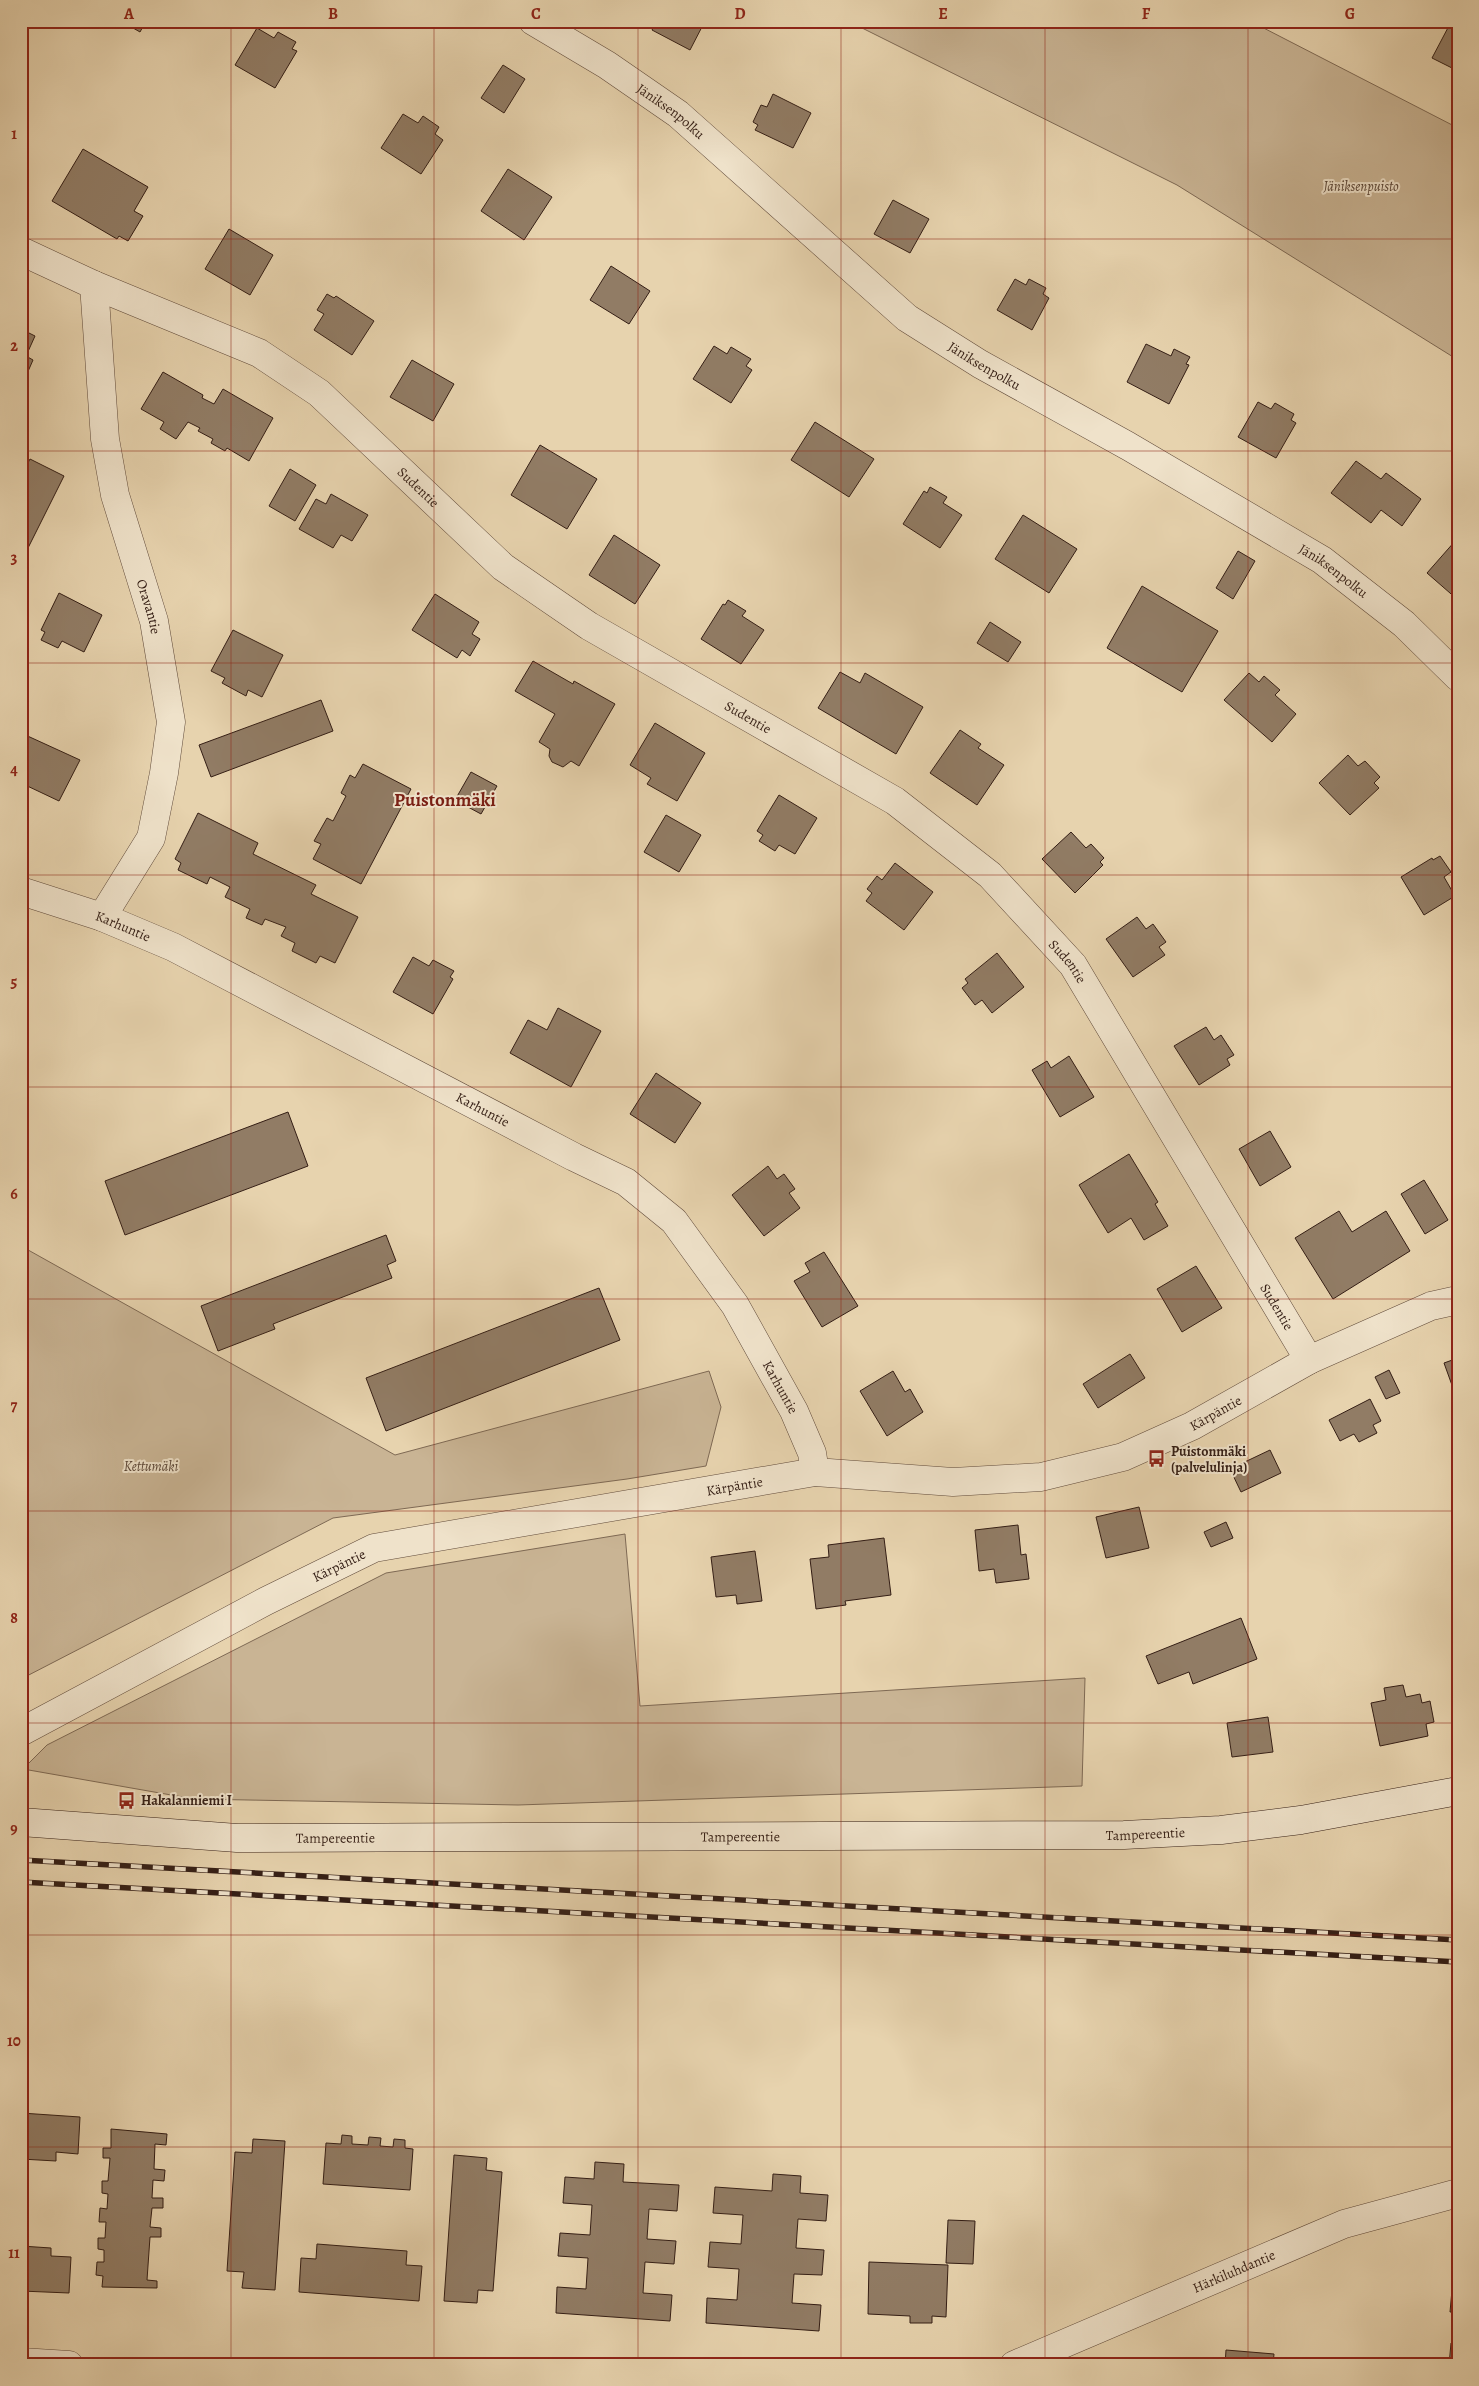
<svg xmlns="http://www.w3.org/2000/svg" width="1479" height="2386" viewBox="0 0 1479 2386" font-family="Alegreya,serif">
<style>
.green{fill:#c9b494;stroke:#7e6954}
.building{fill:#917c65;stroke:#341e15}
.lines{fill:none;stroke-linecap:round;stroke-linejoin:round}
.street-casing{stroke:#614b3b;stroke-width:29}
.secondary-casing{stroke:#341e15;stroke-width:29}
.street{stroke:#efe2ca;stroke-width:28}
.secondary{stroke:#efe2ca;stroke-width:28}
.rail-casing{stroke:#341e15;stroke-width:5.5}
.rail{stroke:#efe2ca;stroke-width:4;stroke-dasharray:11;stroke-linecap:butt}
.grid{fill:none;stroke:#8f2418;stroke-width:1;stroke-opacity:0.55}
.labels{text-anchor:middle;stroke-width:4;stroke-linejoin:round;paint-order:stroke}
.street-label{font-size:14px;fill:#341e15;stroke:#efe2ca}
.park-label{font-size:14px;font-style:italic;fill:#594435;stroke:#efe2ca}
.poi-label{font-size:14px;font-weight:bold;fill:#341e15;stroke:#efe2ca;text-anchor:start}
.district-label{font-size:19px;font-weight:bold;fill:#7a1f14;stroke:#efe2ca}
.neatline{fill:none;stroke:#8f2418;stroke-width:2}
.grid-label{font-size:16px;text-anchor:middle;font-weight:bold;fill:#8f2418}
</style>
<rect width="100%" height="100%" fill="#e7d3ae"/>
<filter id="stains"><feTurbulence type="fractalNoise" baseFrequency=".004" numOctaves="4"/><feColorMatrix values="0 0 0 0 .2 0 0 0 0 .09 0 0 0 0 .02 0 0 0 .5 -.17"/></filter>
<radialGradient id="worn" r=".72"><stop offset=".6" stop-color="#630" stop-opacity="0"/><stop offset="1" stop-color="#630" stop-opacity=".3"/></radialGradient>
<g class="green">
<path d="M 848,21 L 1250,21 L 1458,128 L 1458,360 L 1177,185 Z"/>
<path d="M 21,1246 L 395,1455 L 709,1371 L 721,1407 L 706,1466 L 627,1479 L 333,1518 L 21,1679 Z"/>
<path d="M 625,1534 L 640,1706 L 1085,1678 L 1082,1786 L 518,1805 L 194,1799 L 23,1769 L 47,1745 L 386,1573 Z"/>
</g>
<g class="building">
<path d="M 121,21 L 146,21 L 140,32 Z"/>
<path d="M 657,21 L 705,21 L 690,50 L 652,30 Z"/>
<path d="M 1451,22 L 1458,26 L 1458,71 L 1432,58 Z"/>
<path d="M 257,28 L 274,38 L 278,32 L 296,42 L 292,49 L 297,51 L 275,88 L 235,65 Z"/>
<path d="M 503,65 L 525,79 L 504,113 L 481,98 Z"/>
<path d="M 773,94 L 811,113 L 793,148 L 755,130 L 758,125 L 753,122 L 761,105 L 767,107 Z"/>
<path d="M 403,114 L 418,123 L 423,116 L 439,127 L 435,134 L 443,140 L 421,174 L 381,148 Z"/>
<path d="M 83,149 L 148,187 L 134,211 L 143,216 L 128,241 L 119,236 L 117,239 L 52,201 Z"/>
<path d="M 508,169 L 552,197 L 524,240 L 481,211 Z"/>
<path d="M 893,200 L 929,219 L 910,253 L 874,234 Z"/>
<path d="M 229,229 L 273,255 L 250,295 L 205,269 Z"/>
<path d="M 611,266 L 650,291 L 629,324 L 590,300 Z"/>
<path d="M 1015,279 L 1026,285 L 1029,279 L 1046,288 L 1043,294 L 1049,298 L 1032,330 L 997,310 Z"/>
<path d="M 327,294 L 334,298 L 336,296 L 374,321 L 352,355 L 314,330 L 324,314 L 317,310 Z"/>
<path d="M 21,329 L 35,336 L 26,356 L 33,360 L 26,376 L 21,373 Z"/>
<path d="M 1146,344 L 1171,356 L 1174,349 L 1190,357 L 1186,364 L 1189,365 L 1169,404 L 1127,382 Z"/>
<path d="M 714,346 L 727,354 L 731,347 L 751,359 L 746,366 L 752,370 L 731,403 L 693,379 Z"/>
<path d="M 412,360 L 454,384 L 433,421 L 390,397 Z"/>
<path d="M 163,372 L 203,395 L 202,398 L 214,404 L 223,389 L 273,418 L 249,461 L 227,448 L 225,451 L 211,443 L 213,439 L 198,431 L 200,428 L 188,422 L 176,439 L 160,429 L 164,422 L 141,409 Z"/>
<path d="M 1258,402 L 1271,409 L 1275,403 L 1294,414 L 1291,420 L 1296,423 L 1276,458 L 1238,437 Z"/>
<path d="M 815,422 L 874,459 L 849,497 L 791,460 Z"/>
<path d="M 540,445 L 597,479 L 567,529 L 511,495 Z"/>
<path d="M 30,459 L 64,476 L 25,554 L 21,552 L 21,476 Z"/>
<path d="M 1356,461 L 1381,479 L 1386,473 L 1421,499 L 1402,526 L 1381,510 L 1371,523 L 1331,493 Z"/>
<path d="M 290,469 L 316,485 L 295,521 L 269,506 Z"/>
<path d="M 930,487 L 947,497 L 943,503 L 962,515 L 940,548 L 903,524 L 924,491 L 927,493 Z"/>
<path d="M 331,494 L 368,515 L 352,541 L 341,535 L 333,548 L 299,529 L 316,499 L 326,504 Z"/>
<path d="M 1023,515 L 1077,549 L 1049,593 L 995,559 Z"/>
<path d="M 614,535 L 660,565 L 635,604 L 589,575 Z"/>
<path d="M 1456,540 L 1458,542 L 1458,600 L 1427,573 Z"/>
<path d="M 1238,551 L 1255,561 L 1233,599 L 1216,588 Z"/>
<path d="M 1142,586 L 1218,631 L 1182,692 L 1107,648 Z"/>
<path d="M 59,593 L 102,615 L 84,652 L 62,641 L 58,648 L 41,640 L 45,632 L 41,630 Z"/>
<path d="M 435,594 L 479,622 L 472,634 L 480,639 L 470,656 L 462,650 L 457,658 L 412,630 Z"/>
<path d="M 728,600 L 746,611 L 742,616 L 764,630 L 741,664 L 701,639 L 723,604 L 725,605 Z"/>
<path d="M 990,622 L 1021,642 L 1008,662 L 977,643 Z"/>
<path d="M 233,630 L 283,655 L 262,697 L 248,690 L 246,696 L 222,683 L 225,678 L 211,671 Z"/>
<path d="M 533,661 L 573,684 L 574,681 L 615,704 L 579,766 L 571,761 L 563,767 L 552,762 L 549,756 L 550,749 L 539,742 L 555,714 L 515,691 Z"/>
<path d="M 840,672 L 860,683 L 865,673 L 923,707 L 896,754 L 818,708 Z"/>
<path d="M 1249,673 L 1259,682 L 1264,676 L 1280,690 L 1275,695 L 1296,714 L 1272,742 L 1224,700 Z"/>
<path d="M 321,700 L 333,731 L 211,777 L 199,745 Z"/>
<path d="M 655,723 L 705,753 L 677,801 L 647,784 L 651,778 L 630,765 Z"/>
<path d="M 960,730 L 981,744 L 978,748 L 1004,765 L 977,805 L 930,773 Z"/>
<path d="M 21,733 L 80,760 L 59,801 L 21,783 Z"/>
<path d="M 1348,755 L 1358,766 L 1365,761 L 1380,777 L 1374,783 L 1379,788 L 1350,815 L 1319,783 Z"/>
<path d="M 363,764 L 411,789 L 361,884 L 313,859 L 321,844 L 314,841 L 327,818 L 333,821 L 346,796 L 341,793 L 350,775 L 355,778 Z"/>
<path d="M 471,772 L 497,786 L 481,814 L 455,800 Z"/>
<path d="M 779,795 L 817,818 L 795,854 L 779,845 L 775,851 L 759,841 L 763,835 L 757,831 Z"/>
<path d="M 198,813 L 258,843 L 253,854 L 316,885 L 311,894 L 358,917 L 335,963 L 320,956 L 316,963 L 292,951 L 295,943 L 281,936 L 286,927 L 265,919 L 262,925 L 246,918 L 250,909 L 225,897 L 230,887 L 210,877 L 207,884 L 178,870 L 181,863 L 175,859 Z"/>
<path d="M 666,815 L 701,835 L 679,872 L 644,852 Z"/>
<path d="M 1071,832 L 1086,848 L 1091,844 L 1104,858 L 1100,862 L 1103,865 L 1075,893 L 1042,859 Z"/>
<path d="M 1440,856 L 1451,872 L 1444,877 L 1455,896 L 1424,915 L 1401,877 L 1432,858 L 1433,860 Z"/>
<path d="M 895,863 L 933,892 L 904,930 L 866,901 L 872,893 L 867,889 L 877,876 L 882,880 Z"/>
<path d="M 1137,917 L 1146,929 L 1153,924 L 1166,942 L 1159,947 L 1165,955 L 1133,977 L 1106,939 Z"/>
<path d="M 997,953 L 1024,987 L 992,1013 L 982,1000 L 975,1005 L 962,988 L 968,983 L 965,979 Z"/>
<path d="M 413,957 L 429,966 L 433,960 L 454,971 L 450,977 L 453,979 L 433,1014 L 393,992 Z"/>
<path d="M 558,1008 L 601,1031 L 571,1087 L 510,1053 L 528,1020 L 547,1030 Z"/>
<path d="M 1206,1027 L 1214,1040 L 1221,1035 L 1234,1055 L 1227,1059 L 1230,1065 L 1199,1085 L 1174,1046 Z"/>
<path d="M 1069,1056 L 1094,1097 L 1060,1117 L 1032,1070 L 1047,1061 L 1051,1068 Z"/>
<path d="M 656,1073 L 701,1103 L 675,1143 L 630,1114 Z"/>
<path d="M 288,1112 L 308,1166 L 125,1235 L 105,1181 Z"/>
<path d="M 1270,1131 L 1291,1167 L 1260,1186 L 1239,1149 Z"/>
<path d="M 1129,1154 L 1158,1202 L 1155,1204 L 1168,1226 L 1144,1240 L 1131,1218 L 1108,1233 L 1079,1185 Z"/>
<path d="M 768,1166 L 777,1179 L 784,1174 L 795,1189 L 789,1193 L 800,1208 L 764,1236 L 732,1195 Z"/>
<path d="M 1424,1180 L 1448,1220 L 1425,1234 L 1401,1194 Z"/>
<path d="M 1339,1211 L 1352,1232 L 1386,1211 L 1410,1251 L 1333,1299 L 1295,1238 Z"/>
<path d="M 386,1235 L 396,1261 L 387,1265 L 392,1278 L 273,1324 L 275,1329 L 218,1351 L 201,1306 Z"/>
<path d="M 824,1252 L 858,1306 L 822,1327 L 794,1281 L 810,1272 L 805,1263 Z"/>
<path d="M 1196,1266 L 1222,1308 L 1182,1332 L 1157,1289 Z"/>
<path d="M 599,1288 L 620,1340 L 386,1431 L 366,1378 Z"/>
<path d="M 1130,1354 L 1145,1378 L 1098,1408 L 1083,1384 Z"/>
<path d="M 1458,1358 L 1458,1386 L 1453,1388 L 1444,1363 Z"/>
<path d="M 1389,1370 L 1400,1393 L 1386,1399 L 1375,1377 Z"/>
<path d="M 893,1371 L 905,1392 L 910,1389 L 923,1412 L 887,1436 L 860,1391 Z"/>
<path d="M 1370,1399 L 1381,1421 L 1373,1425 L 1377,1433 L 1359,1442 L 1354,1434 L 1340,1441 L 1329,1420 Z"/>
<path d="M 1270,1450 L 1281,1473 L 1241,1492 L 1230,1469 Z"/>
<path d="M 1139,1507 L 1149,1548 L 1106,1558 L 1096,1517 Z"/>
<path d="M 1226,1522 L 1233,1538 L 1211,1547 L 1204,1532 Z"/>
<path d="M 1018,1525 L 1021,1555 L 1026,1554 L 1029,1579 L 996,1583 L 994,1569 L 979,1571 L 975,1530 Z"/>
<path d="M 884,1538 L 891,1595 L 845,1601 L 846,1605 L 816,1609 L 810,1559 L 829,1557 L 828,1545 Z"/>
<path d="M 755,1551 L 762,1601 L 737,1604 L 736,1595 L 716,1597 L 711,1557 Z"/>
<path d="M 1241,1618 L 1257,1659 L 1193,1684 L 1189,1672 L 1158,1684 L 1146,1656 Z"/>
<path d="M 1403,1685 L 1406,1697 L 1420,1694 L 1422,1703 L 1430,1701 L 1434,1722 L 1426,1724 L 1428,1736 L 1380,1746 L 1371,1703 L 1386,1700 L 1384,1688 Z"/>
<path d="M 1268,1717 L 1273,1752 L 1232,1757 L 1227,1723 Z"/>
<path d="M 21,2113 L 80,2117 L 78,2154 L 56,2152 L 56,2161 L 21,2159 Z"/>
<path d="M 111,2129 L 167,2134 L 166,2145 L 155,2144 L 154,2169 L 165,2170 L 164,2181 L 153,2180 L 152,2198 L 163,2198 L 163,2208 L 152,2208 L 150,2227 L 161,2228 L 161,2237 L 150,2237 L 147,2280 L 157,2281 L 157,2288 L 102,2287 L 103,2276 L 96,2275 L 97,2262 L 104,2262 L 104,2250 L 98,2249 L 98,2238 L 105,2238 L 106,2222 L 99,2222 L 100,2208 L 107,2209 L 108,2194 L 102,2193 L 102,2181 L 108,2181 L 110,2158 L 103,2158 L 103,2148 L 111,2148 Z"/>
<path d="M 342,2135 L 352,2136 L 352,2144 L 368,2145 L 369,2137 L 381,2138 L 380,2146 L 393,2147 L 394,2139 L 405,2140 L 405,2148 L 413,2149 L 410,2190 L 323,2184 L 326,2143 L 341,2144 Z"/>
<path d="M 253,2139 L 285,2141 L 275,2290 L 242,2288 L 244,2272 L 227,2271 L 235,2152 L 252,2153 Z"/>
<path d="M 454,2155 L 487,2158 L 486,2170 L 502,2172 L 493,2291 L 478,2290 L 477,2303 L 444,2301 Z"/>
<path d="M 595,2162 L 624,2164 L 623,2182 L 679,2185 L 677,2211 L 649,2209 L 647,2239 L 676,2241 L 674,2264 L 645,2262 L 643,2293 L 672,2295 L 670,2321 L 556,2313 L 557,2287 L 586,2289 L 588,2258 L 558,2256 L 560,2233 L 590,2235 L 592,2205 L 563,2203 L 565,2177 L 594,2179 Z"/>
<path d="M 773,2174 L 801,2176 L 800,2193 L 828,2195 L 826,2221 L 798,2219 L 796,2248 L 824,2250 L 822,2275 L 794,2274 L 792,2303 L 821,2305 L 819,2331 L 706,2323 L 707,2298 L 737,2300 L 739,2269 L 708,2267 L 710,2242 L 741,2244 L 743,2215 L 713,2213 L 715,2187 L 772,2191 Z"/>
<path d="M 948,2220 L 975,2221 L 973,2264 L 946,2263 Z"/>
<path d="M 317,2244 L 407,2251 L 406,2265 L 422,2266 L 419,2301 L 299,2292 L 301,2258 L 316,2259 Z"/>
<path d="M 21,2246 L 51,2248 L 51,2256 L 71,2257 L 69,2293 L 21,2291 Z"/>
<path d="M 869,2262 L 948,2265 L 946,2317 L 932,2316 L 932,2323 L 910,2323 L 910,2316 L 868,2314 Z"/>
<path d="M 1453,2279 L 1458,2279 L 1458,2312 L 1450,2312 Z"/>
<path d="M 1451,2343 L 1458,2343 L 1458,2365 L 1449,2365 Z"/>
<path d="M 1226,2350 L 1274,2354 L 1273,2365 L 1225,2365 Z"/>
</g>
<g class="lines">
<defs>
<g id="street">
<path id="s1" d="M 533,21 L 607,65 L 678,114 L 907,318 L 980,364 L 1128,446 L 1322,560 L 1404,624 L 1458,677"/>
<path id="s2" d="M 21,251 L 94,285 L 259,353 L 319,393 L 503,567 L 589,626 L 895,801 L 990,875 L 1073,965 L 1309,1360"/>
<path id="s3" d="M 94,285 L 105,439 L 115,495 L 154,621 L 171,722 L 164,773 L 151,838 L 102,917"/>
<path id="s4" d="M 21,891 L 102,917 L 173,947 L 574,1157 L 626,1182 L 674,1221 L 735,1305 L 794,1411 L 812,1453 L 815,1472"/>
<path id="s5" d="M 21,1732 L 266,1601 L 374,1548 L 815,1472 L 953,1482 L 1041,1477 L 1123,1457 L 1192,1426 L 1309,1360 L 1431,1306 L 1458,1300"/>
<path d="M 21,2362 L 69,2365"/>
<path id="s6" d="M 1014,2365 L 1344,2224 L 1458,2193"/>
</g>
<g id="secondary">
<path id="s7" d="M 21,1822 L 237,1838 L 1124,1835 L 1221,1830 L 1301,1820 L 1458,1791"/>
</g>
</defs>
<use href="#street" class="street-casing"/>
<use href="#secondary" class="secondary-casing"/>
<use href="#street" class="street"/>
<use href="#secondary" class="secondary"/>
<defs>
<g id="rail">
<path d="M 21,1860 L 1458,1940"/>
<path d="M 21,1882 L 1458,1962"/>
</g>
</defs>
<use href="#rail" class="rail-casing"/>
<use href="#rail" class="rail"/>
</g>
<path class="grid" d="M 231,21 L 231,2365M 434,21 L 434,2365M 638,21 L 638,2365M 841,21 L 841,2365M 1045,21 L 1045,2365M 1248,21 L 1248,2365M 21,239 L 1458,239M 21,451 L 1458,451M 21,663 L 1458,663M 21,875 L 1458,875M 21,1087 L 1458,1087M 21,1299 L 1458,1299M 21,1511 L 1458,1511M 21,1723 L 1458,1723M 21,1935 L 1458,1935M 21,2147 L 1458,2147"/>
<defs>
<symbol id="bus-bare" viewBox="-9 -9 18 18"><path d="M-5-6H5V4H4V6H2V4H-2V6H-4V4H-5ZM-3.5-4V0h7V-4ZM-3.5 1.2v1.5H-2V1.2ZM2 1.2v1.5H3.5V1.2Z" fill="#8f2418" stroke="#efe2ca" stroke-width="2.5" paint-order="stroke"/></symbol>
</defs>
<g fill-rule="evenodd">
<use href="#bus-bare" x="1144" y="1446" width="25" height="25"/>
<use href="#bus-bare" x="114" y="1788" width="25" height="25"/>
</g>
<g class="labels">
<g class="street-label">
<text dy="5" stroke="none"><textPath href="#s1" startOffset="165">Jäniksenpolku</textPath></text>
<text dy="5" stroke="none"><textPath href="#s1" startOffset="570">Jäniksenpolku</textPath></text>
<text dy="5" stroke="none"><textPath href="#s2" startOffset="468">Sudentie</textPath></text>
<text dy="5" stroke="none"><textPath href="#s1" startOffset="975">Jäniksenpolku</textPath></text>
<text dy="5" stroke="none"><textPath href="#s3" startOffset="328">Oravantie</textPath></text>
<text dy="5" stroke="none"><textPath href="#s2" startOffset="872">Sudentie</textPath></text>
<text dy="5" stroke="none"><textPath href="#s4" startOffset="108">Karhuntie</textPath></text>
<text dy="5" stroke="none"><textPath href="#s2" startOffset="1278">Sudentie</textPath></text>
<text dy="5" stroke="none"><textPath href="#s4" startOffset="512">Karhuntie</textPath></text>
<text dy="5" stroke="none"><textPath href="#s2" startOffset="1682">Sudentie</textPath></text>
<text dy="5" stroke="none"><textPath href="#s4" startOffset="932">Karhuntie</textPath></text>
<text dy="5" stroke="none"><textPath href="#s5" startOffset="1259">Kärpäntie</textPath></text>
<text dy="5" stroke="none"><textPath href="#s5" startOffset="764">Kärpäntie</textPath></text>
<text dy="5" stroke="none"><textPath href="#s5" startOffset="359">Kärpäntie</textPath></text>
<text dy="5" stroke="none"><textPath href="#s7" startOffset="1125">Tampereentie</textPath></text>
<text dy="5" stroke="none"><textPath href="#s7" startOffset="720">Tampereentie</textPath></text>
<text dy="5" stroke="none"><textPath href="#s7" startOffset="315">Tampereentie</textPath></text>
<text dy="5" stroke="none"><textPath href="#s6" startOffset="239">Härkiluhdantie</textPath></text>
</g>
<g class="park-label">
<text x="1361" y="191">Jäniksenpuisto</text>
<text x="151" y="1471">Kettumäki</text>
</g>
<g class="poi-label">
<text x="1171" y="1456">Puistonmäki<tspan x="1171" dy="16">(palvelulinja)</tspan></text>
<text x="141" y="1805">Hakalanniemi I</text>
</g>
<g class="district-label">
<text x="445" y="806">Puistonmäki</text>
</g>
</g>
<rect width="1479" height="2386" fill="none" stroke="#e7d3ae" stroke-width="55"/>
<rect x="28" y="28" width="1424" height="2330" class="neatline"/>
<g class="grid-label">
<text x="129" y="19">A</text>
<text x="333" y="19">B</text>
<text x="536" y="19">C</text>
<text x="740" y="19">D</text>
<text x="943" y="19">E</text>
<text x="1146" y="19">F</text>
<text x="1350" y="19">G</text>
<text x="14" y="139">1</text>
<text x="14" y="351">2</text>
<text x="14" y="563">3</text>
<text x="14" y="775">4</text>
<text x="14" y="987">5</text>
<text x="14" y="1199">6</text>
<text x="14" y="1411">7</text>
<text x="14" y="1623">8</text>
<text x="14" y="1834">9</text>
<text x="14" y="2046">10</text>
<text x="14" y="2258">11</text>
</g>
<rect width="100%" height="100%" filter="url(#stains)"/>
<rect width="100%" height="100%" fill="url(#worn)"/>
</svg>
